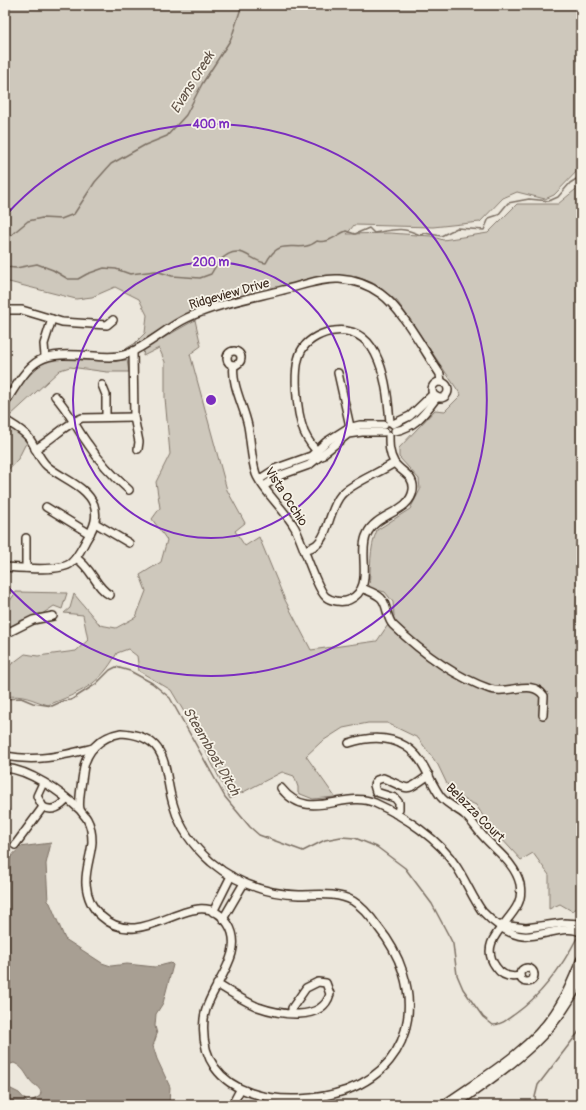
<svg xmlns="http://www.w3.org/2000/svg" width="586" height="1110" viewBox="0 0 586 1110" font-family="Pangolin,sans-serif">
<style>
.green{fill:#cec8bc;stroke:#84796d}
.water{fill:#a89f93;stroke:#7c7064}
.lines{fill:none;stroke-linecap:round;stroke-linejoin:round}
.stream{stroke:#7c7064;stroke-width:1.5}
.minor-casing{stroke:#3b2a1e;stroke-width:10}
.major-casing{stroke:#3b2a1e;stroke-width:11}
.minor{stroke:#f7f3e8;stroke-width:7}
.major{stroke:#f7f3e8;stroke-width:8}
.ring{fill:none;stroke:#7b2cbf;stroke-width:2}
.labels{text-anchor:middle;stroke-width:3.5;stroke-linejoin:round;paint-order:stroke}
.street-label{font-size:13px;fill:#3b2a1e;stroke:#f7f3e8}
.water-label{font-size:14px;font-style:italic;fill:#615347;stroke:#f7f3e8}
.centre{fill:#7b2cbf;stroke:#f7f3e8;stroke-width:2}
.ring-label{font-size:12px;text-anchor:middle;font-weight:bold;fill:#7b2cbf;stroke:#f7f3e8;stroke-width:3.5;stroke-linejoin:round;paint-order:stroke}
</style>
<rect width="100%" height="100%" fill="#ece7dc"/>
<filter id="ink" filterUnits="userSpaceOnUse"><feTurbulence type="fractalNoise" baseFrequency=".025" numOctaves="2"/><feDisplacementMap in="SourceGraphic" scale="8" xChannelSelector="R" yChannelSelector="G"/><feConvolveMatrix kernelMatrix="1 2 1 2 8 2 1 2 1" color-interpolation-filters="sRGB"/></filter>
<g filter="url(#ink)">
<g class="green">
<path d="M 5,5 L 581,5 L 581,167 L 554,195 L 545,199 L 517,192 L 503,198 L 480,222 L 433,227 L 354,225 L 347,234 L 390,233 L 431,236 L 443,240 L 488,233 L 517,204 L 558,204 L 581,185 L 581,906 L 572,911 L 560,904 L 549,909 L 549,875 L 533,853 L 521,860 L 489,825 L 476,805 L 457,796 L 447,784 L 438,765 L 418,738 L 387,723 L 368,723 L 343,728 L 321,742 L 306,756 L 335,797 L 313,799 L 298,793 L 298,787 L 294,776 L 282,772 L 230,799 L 196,732 L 171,690 L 139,671 L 137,656 L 128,649 L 117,653 C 99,686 81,692 48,705 C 31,700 24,694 5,697 L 5,669 L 25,654 L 38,656 L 76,651 L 88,640 L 83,615 L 64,613 L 70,608 L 74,594 L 100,625 L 116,628 L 136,617 L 146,591 L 140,575 L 161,562 L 167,540 L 152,519 L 160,508 L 156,482 L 170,454 L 165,398 L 165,362 L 159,348 L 143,356 L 144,349 L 195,320 L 201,346 L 190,354 L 227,490 L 245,523 L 235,531 L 245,546 L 259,537 L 285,600 L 311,650 L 377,641 L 394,616 L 393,602 L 385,592 L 369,588 C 371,568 369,549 377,530 L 410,509 L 420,490 L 419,479 L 399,457 L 399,448 L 435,410 L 445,411 L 461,395 L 397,301 L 373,283 L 352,275 L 309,280 L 212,305 L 176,320 L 129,349 L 122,351 L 134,344 L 145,333 L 147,315 L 139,299 L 115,287 L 92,297 L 76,299 L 5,281 Z"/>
<path d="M 51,359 L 109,361 L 127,360 L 129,372 L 107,372 L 70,367 L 60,370 L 10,416 L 8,407 C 20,388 30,368 51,359 Z"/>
<path d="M 5,420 L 31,441 L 25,445 L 18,459 L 5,473 Z"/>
<path d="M 16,592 L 67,593 L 62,609 L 54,606 L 42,614 L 22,620 L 5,629 L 5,608 Z"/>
</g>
<g class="water">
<path d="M 5,808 L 8,808 L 10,813 L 6,824 L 5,853 Z"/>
<path d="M 51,843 L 46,864 L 48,901 L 50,903 L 65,939 L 102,963 L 111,966 L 127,964 L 155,967 L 171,963 L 173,965 L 163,1003 L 156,1014 L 155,1026 L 157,1034 L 153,1046 L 157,1059 L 170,1087 L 169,1105 L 5,1105 L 5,1086 L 19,1093 L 28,1103 L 40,1096 L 41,1092 C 39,1086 33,1085 30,1080 C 25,1073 23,1067 14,1063 L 5,1066 L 5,883 C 13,873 0,863 18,850 L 19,847 Z"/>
</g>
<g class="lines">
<g class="stream">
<path d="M 5,240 L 28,221 L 42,218 L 61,219 L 74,214 L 95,182 L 111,164 L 145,145 L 167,136 L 186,115 L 202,84 L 231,39 L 242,5"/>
<path d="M 5,267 L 16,268 L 37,264 L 53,270 L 68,279 L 78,279 L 87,274 L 104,268 L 116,269 L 130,274 L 156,271 L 172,276 L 200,278 L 211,274 C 217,263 227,248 243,253 C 251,256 257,262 266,263 C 281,233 299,256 317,241 C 329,244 336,235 346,231 L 355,234 L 369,228 L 374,233 C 394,230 400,226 420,235 L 425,233 L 441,236 L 457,228 L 484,230 L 489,218 L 498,215 L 508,203 L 529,199 L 549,201 L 558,197 L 570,183 L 581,176"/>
<path d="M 5,699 L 21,698 L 33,703 L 52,706 L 63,701 L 71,700 L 96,684 L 110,670 L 116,667 L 130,671 L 152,683 L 170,698 L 225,797 L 250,827 L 259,835 L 303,851 L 325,840 L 341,837 L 355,838 L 377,847 L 405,868 L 432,904 L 450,938 L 453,944 L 457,975 L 463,989 L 483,1017 L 493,1025 C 501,1025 508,1019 515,1014 C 543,994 562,967 578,936"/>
<path d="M 537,1105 L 535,1097 L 538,1085 L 581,1029"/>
</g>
<defs>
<g id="minor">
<path d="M 5,310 L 22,310 L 62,322 L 107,325 L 113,320"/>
<circle cx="234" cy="358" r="7"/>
<path d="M 133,351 L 134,417 L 139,442 L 138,449"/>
<path d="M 45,356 L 44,344 L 52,319"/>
<path d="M 234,365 C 231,385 244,406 248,426 C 251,442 251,459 256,474 C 262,490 286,511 295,528 C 302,541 317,590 326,597 C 331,601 342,603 349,600 C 376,588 357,554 367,534 C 376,513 410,513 413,490 C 415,475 400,472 394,462 C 389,453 389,445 389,436"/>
<path d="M 338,373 L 351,431"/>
<circle cx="440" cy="390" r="8"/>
<path d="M 102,385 L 106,395 L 106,417"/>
<path d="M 55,396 C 69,411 76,428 88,444 C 99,461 113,476 129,490"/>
<path d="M 5,403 C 34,356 38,352 94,356 C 105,357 117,358 127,354 C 149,345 166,328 187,318 C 217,304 251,298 283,290 C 301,286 320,278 339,279 C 354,280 369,285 381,294 C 402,309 425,352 440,374 L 441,382"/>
<path d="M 5,420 C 13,425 23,430 29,438 C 36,447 38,458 47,466 C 61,478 87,486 94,505 C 98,517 94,527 88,537 C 83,545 79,556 71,563 C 61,572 19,568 5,567"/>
<path d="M 393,424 L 410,416 L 433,394"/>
<path d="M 395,431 C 416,427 425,413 437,397"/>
<path d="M 35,449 C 52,440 65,424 82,418 L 134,417"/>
<path d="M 322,456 C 314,449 308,441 304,432 C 297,413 291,365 303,348 C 309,339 323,332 334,331 C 382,325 387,388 390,422"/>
<path d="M 260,479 L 277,468 L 311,456 L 326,442 L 348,428 L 360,425 L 384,425"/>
<path d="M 264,486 L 281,475 L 309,465 L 348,434 L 362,432 L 384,432"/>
<path d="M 46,507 L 90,534"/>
<path d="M 95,523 L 129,543"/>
<path d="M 305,550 C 308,549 313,547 316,545 C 329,535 329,509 341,495 C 352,483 379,473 394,463"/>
<path d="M 76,558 C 92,568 96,588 110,595"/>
<path d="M 26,568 L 26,538"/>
<path d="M 362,588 C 368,591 376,593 381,598 C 388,605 386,618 393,625 C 421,652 453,676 490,689 C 509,695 532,678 544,696 L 543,715"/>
<path d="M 5,634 L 33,620 L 53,616"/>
<path d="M 121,733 C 173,736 162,772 174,807 C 180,828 194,847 211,862 C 236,883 267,894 299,895 C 317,895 337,892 353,901 C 363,907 371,917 378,927 C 424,983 421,1062 347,1090 C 289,1110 196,1101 204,1019 C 207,988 248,955 228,924 C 197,877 145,957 101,916 C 92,908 87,896 86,884 C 85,870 91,856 92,842 C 92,834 91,826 87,819 C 85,815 81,813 80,809 C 78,803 82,781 83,773 C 85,751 100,737 121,733 Z"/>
<path d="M 349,743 C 368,737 387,735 405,746 C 425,758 428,780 441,797 C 448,805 458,809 465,815 C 472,821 477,830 483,836 C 496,851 515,863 520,884 C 521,890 521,898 518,904 C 509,924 477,942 496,967 C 502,976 510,978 520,976"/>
<path d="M 5,756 C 38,762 60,756 93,748"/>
<path d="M 5,768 C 30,770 61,792 79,809"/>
<path d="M 43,783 L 37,796 L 43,807 C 52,812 61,807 67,799"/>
<path d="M 281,788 C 309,824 344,789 375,803 C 404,816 439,839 456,866 C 466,881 472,897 482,911 C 492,922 509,935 523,936 C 539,938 569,923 581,933"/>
<path d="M 396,814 L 399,809 L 399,803 L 395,798 L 376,792 L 374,785 L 377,780 L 383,778 C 411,789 403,794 429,775"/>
<path d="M 15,845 L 43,807"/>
<path d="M 213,912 L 231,876"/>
<path d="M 223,919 L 244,883"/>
<path d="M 501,925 L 526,928 L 563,923 L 581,924"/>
<circle cx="527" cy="975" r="7"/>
<path d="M 217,984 C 230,992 244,1001 258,1007 C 278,1014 322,1023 330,994 L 326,983 L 318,982 L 306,988 L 292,1008 L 292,1013"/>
<path d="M 232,1105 L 240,1090"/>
</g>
<g id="major">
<path d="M 444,1105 C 482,1078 529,1052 555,1013 C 566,997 574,978 581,960"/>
<path d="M 455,1105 C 506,1068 554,1038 581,978"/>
</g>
</defs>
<use href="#minor" class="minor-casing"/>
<use href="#major" class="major-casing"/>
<use href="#minor" class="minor"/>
<use href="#major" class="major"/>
</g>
</g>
<g class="ring">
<circle cx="211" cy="400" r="138"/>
<path d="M6 215A276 276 0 1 1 6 585"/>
</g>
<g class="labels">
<g class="street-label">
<text transform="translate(229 293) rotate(-16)" y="5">Ridgeview Drive</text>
<text transform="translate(287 496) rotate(57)" y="5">Vista Occhio</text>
<text transform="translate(476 812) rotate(45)" y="5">Belazza Court</text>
</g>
<g class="water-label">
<text transform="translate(192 82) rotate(-58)" y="5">Evans Creek</text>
<text transform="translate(212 751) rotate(60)" y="5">Steamboat Ditch</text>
</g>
</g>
<circle cx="211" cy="400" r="6" class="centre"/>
<g class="ring-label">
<text x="211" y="128">400 m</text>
<text x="211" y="266">200 m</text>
</g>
<rect width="586" height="1110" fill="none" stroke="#f7f3e8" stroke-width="20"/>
<rect x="10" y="10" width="566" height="1090" fill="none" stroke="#3b2a1e" stroke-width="1.5" filter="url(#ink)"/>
</svg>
